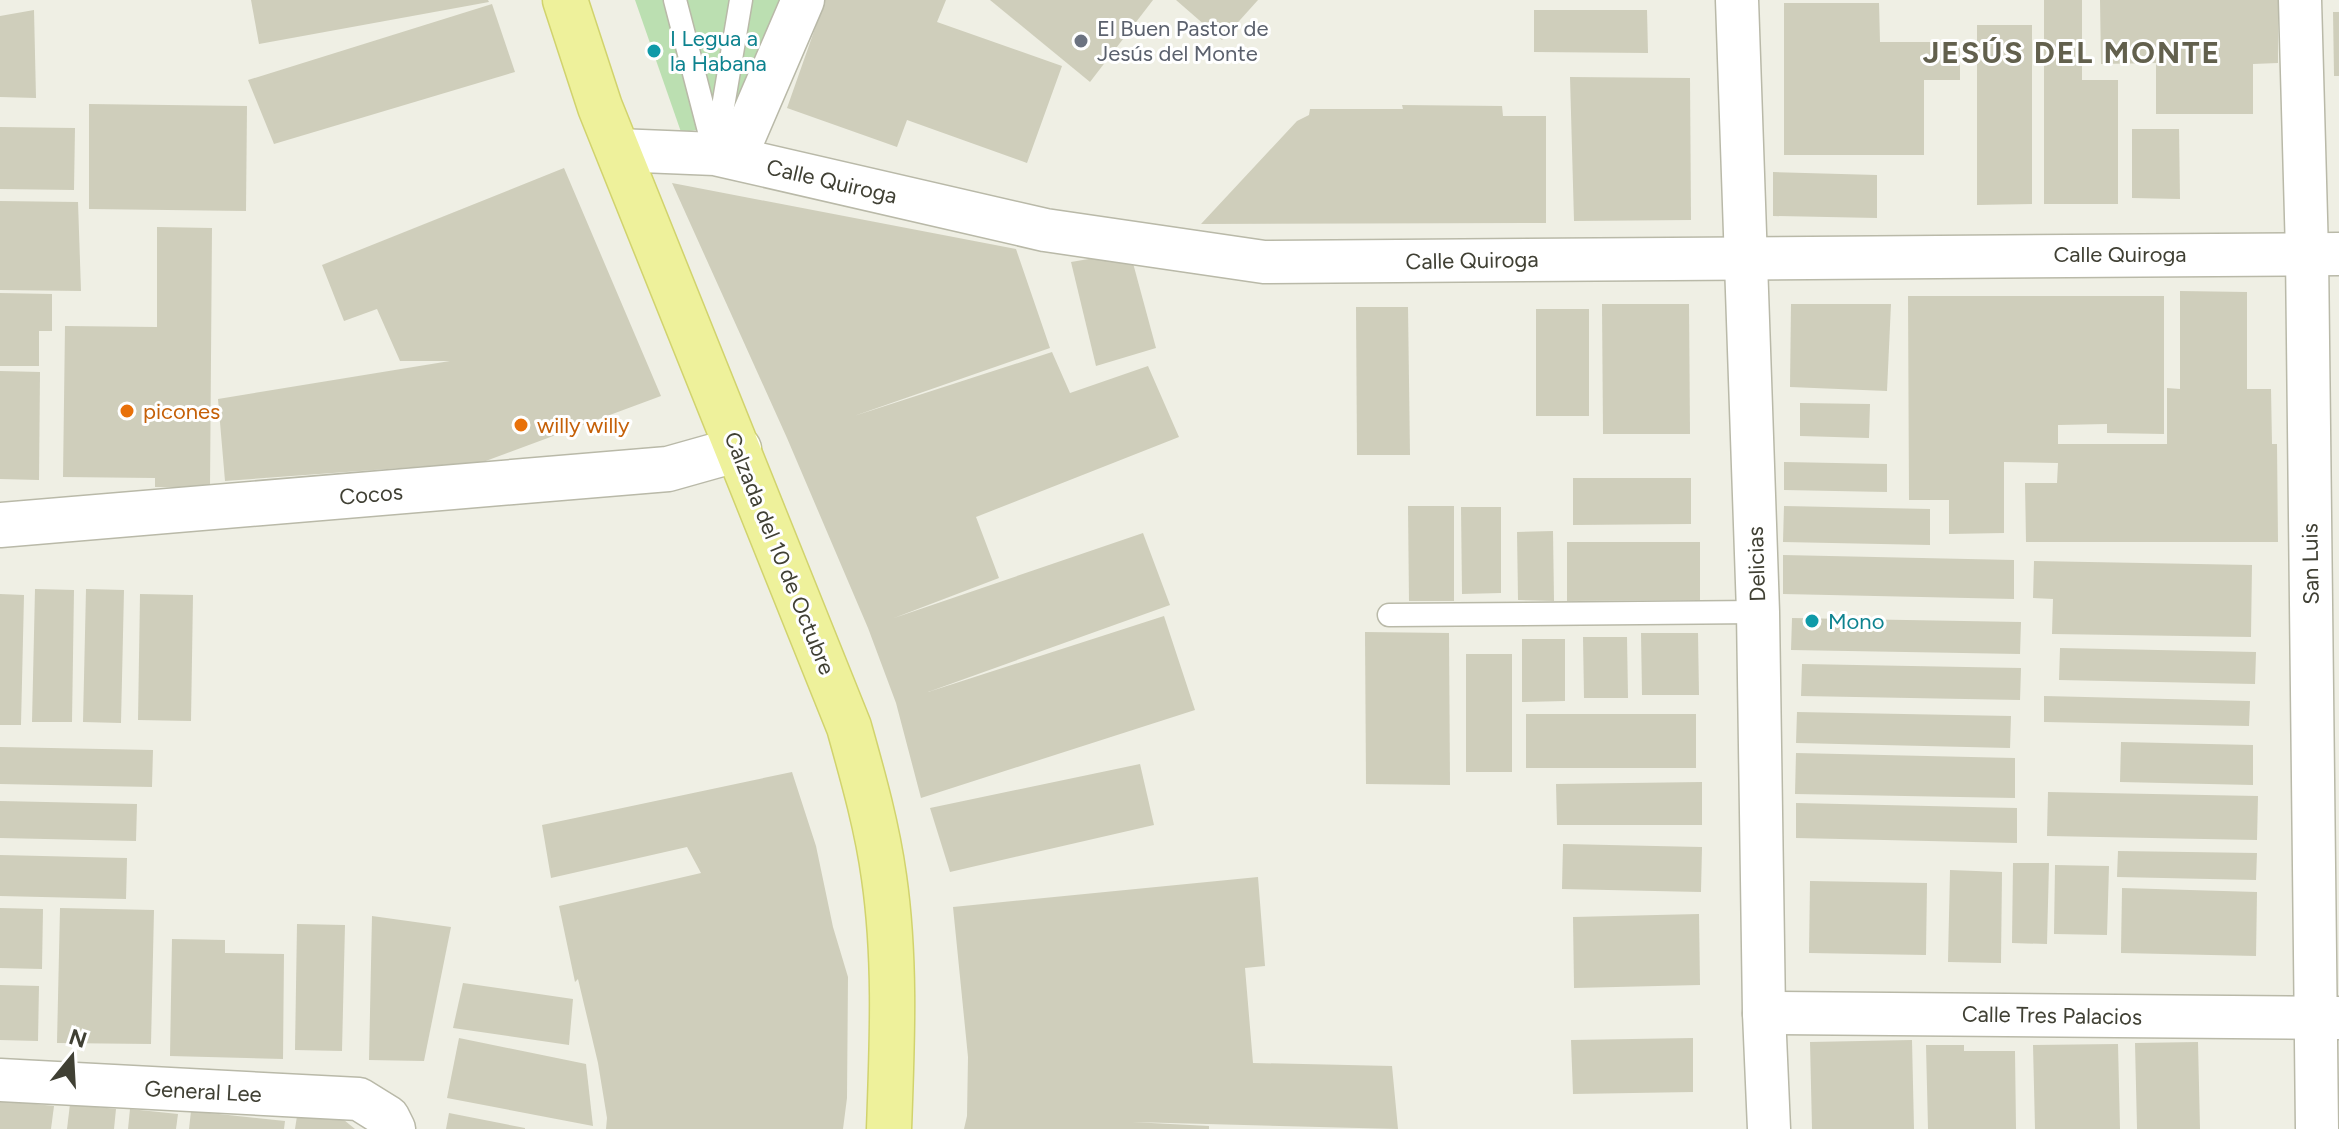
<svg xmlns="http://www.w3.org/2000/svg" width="2339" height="1129" viewBox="0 0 2339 1129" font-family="Figtree,sans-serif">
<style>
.green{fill:#bbdfb1}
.building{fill:#cfcebb}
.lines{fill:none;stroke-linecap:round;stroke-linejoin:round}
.service-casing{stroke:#b9b9a8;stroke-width:25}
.minor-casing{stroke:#b9b9a8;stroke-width:45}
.tertiary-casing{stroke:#b9b9a8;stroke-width:47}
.primary-casing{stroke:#d1d36d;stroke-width:47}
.service{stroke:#fff;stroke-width:22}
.minor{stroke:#fff;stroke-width:42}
.tertiary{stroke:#fff;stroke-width:44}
.primary{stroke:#eef19b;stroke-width:44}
.worship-dot{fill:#6b7280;stroke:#fff;stroke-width:3}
.culture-dot{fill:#0f9aa8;stroke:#fff;stroke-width:3}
.food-dot{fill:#e8710a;stroke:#fff;stroke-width:3}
.labels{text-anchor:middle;stroke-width:6;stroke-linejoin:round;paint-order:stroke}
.worship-label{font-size:22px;fill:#5b616d;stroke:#fff;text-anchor:start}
.culture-label{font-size:22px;fill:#0d838f;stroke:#fff;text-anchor:start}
.street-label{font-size:22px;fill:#404034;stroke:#fff}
.food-label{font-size:22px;fill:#c56008;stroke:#fff;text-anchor:start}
.district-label{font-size:30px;font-weight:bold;letter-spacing:2px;fill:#62604d;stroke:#fff}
</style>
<rect width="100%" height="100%" fill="#efefe4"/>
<path class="green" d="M 635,0 L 787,0 L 730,126 L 681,132 Z"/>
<g class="building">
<path d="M 251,0 L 488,0 L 489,2 L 259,44 Z"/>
<path d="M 825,0 L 946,0 L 937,22 L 1062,66 L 1027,163 L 907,120 L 897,147 L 787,108 Z"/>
<path d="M 990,0 L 1153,0 L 1090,82 Z"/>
<path d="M 1176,0 L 1258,0 L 1222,40 Z"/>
<path d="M 2044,0 L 2082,0 L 2082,80 L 2118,80 L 2118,204 L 2044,204 Z"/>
<path d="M 2100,0 L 2278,0 L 2278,63 L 2253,64 L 2253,114 L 2156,114 L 2156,63 L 2101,64 Z"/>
<path d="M 1784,3 L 1879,3 L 1880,42 L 1960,42 L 1960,80 L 1924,80 L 1924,155 L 1784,155 Z"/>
<path d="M 492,4 L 515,72 L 274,144 L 248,80 Z"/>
<path d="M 34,10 L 36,98 L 0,97 L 0,16 Z"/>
<path d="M 1534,10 L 1647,10 L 1648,53 L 1534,52 Z"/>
<path d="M 2333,12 L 2339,12 L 2339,76 L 2334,76 Z"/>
<path d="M 1977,25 L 2032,25 L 2032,204 L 1977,205 Z"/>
<path d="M 1570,77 L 1690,78 L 1691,220 L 1574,221 Z"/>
<path d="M 89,104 L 247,106 L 246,211 L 89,209 Z"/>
<path d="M 1402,105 L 1502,106 L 1503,116 L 1546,116 L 1546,223 L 1201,224 L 1297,121 L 1309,115 L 1310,109 L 1403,109 Z"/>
<path d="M 0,127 L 75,128 L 74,190 L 0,189 Z"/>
<path d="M 2132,129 L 2179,129 L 2180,199 L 2132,198 Z"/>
<path d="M 564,168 L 661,396 L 483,462 L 225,481 L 218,399 L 450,361 L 400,361 L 377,309 L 344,321 L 322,265 Z"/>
<path d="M 1773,172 L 1877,175 L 1877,218 L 1773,216 Z"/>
<path d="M 672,183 L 1016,249 L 1050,348 L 854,416 L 1052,352 L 1070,393 L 1148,366 L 1179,437 L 976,517 L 999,578 L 894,618 L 1143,533 L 1170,605 L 928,692 L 1164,616 L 1195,710 L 921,798 L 896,703 L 868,628 L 787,438 Z"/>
<path d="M 0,201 L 78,202 L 81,291 L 0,290 Z"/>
<path d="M 157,227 L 212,228 L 210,488 L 155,487 L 155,478 L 63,477 L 65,326 L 157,327 Z"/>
<path d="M 1130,252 L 1156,348 L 1096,366 L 1071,262 Z"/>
<path d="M 2180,291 L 2247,292 L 2247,389 L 2271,389 L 2272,444 L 2277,444 L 2278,542 L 2026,542 L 2025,483 L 2057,483 L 2058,463 L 2004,462 L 2004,533 L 1949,534 L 1949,500 L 1909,500 L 1908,296 L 2164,296 L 2164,434 L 2107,433 L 2107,424 L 2058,425 L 2058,444 L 2167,444 L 2167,388 L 2180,389 Z"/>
<path d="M 0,293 L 52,294 L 52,331 L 39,331 L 39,366 L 0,366 Z"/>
<path d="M 1602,304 L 1689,304 L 1690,434 L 1603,434 Z"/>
<path d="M 1791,304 L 1891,304 L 1887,391 L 1790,387 Z"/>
<path d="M 1356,307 L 1408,307 L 1410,455 L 1357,455 Z"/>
<rect x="1536" y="309" width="53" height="107"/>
<path d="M 0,371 L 40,372 L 39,480 L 0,479 Z"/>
<path d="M 1800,403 L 1870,404 L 1869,438 L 1800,436 Z"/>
<path d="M 1784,462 L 1887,464 L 1887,492 L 1784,490 Z"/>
<path d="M 1573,478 L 1691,478 L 1691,524 L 1573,525 Z"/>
<path d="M 1408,506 L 1454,506 L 1454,601 L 1409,601 Z"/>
<path d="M 1784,506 L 1930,509 L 1930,545 L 1783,542 Z"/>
<path d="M 1461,507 L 1501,507 L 1501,593 L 1462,594 Z"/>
<path d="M 1553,531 L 1554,601 L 1518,600 L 1517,532 Z"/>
<path d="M 1567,542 L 1700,542 L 1700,600 L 1567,601 Z"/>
<path d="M 1783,555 L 2014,560 L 2014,599 L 1783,594 Z"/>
<path d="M 2034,561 L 2252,565 L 2251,637 L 2052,634 L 2053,599 L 2033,598 Z"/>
<path d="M 35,589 L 74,590 L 72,722 L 32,722 Z"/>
<path d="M 86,589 L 124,590 L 121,723 L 83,722 Z"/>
<path d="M 0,594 L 24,595 L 21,725 L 0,725 Z"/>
<path d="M 140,594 L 193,595 L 191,721 L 138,720 Z"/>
<path d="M 1792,618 L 2021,622 L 2020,654 L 1791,650 Z"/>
<path d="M 1365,632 L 1449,633 L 1450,785 L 1366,784 Z"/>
<path d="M 1641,633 L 1698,633 L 1699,695 L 1642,695 Z"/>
<path d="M 1583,637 L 1627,637 L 1628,698 L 1584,698 Z"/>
<path d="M 1522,639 L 1565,639 L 1565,701 L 1522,702 Z"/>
<path d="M 2060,648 L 2256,652 L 2255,684 L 2059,680 Z"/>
<rect x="1466" y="654" width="46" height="118"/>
<path d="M 1802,664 L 2021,668 L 2020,700 L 1801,696 Z"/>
<path d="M 2044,696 L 2250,701 L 2249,726 L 2044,722 Z"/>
<path d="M 1797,712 L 2011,716 L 2010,748 L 1796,743 Z"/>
<rect x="1526" y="714" width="170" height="54"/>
<path d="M 2121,742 L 2253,745 L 2253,785 L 2120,782 Z"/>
<path d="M 0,747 L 153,750 L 152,787 L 0,784 Z"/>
<path d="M 1796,753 L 2015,758 L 2015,798 L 1795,794 Z"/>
<path d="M 1140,764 L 1154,825 L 950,872 L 930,808 Z"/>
<path d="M 792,772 L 816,846 L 833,927 L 848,977 L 847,1098 L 843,1129 L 606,1129 L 607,1118 L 598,1063 L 578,979 L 575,982 L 559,906 L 701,873 L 687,847 L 551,878 L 542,825 Z"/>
<path d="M 1702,782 L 1702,825 L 1557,825 L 1556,784 Z"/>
<path d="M 2048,792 L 2258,796 L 2257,840 L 2047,836 Z"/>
<path d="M 0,801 L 137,804 L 136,841 L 0,838 Z"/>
<path d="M 1796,803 L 2017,808 L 2017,843 L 1796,838 Z"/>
<path d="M 1563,844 L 1702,847 L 1701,892 L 1562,889 Z"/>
<path d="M 2118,851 L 2257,853 L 2256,880 L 2117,877 Z"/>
<path d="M 0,855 L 127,858 L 126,899 L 0,896 Z"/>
<path d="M 2013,863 L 2049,863 L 2047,944 L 2012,943 Z"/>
<path d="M 2055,865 L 2109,866 L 2107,935 L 2054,934 Z"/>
<path d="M 1950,870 L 2002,872 L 2001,963 L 1948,962 Z"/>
<path d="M 1258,877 L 1265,966 L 1245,968 L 1253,1063 L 1392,1066 L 1398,1129 L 1132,1122 L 1209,1126 L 1209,1129 L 964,1129 L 967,1116 L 968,1057 L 953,907 Z"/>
<path d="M 1810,881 L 1927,883 L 1926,955 L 1809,953 Z"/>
<path d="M 2122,888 L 2257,892 L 2256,956 L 2121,953 Z"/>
<path d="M 0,908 L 43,909 L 42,969 L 0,968 Z"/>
<path d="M 60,908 L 154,910 L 151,1044 L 57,1043 Z"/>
<path d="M 1699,914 L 1700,985 L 1574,988 L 1573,917 Z"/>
<path d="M 372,916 L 451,927 L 424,1061 L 369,1060 Z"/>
<path d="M 297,924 L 345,925 L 342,1051 L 295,1050 Z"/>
<path d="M 172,939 L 225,940 L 225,953 L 284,954 L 283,1059 L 170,1056 Z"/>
<path d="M 463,983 L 573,999 L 569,1045 L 453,1028 Z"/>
<path d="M 0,985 L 39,986 L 38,1041 L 0,1040 Z"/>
<path d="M 459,1038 L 586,1064 L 593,1126 L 447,1098 Z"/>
<path d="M 1693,1038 L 1693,1092 L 1573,1094 L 1571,1040 Z"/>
<path d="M 1912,1040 L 1914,1129 L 1812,1129 L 1810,1042 Z"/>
<path d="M 2198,1042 L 2200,1129 L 2137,1129 L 2135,1043 Z"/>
<path d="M 2118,1044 L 2120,1129 L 2035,1129 L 2033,1045 Z"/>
<path d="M 1926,1045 L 1964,1045 L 1964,1051 L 2015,1051 L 2016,1129 L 1928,1129 Z"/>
<path d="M 0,1100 L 54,1106 L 51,1129 L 0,1129 Z"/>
<path d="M 70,1104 L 116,1109 L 114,1129 L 67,1129 Z"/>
<path d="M 130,1109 L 178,1114 L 176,1129 L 128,1129 Z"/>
<path d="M 191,1111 L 285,1121 L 284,1129 L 189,1129 Z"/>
<path d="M 449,1113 L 525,1128 L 525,1129 L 446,1129 Z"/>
<path d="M 297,1116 L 344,1120 L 355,1129 L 295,1129 Z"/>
</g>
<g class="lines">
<defs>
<g id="service">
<path d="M 675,0 L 715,154 L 741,0"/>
<path d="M 1389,615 L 1758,612"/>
</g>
<g id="minor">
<path d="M 1737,0 L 1758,612 L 1764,1013 L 1769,1129"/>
<path d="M 2300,0 L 2307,253 L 2317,1129"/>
<path d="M 617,150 L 715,154 L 1045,230 L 1264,262 L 2339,254"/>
<path d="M 735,158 L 803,0"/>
<path d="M 1764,1013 L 2339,1018"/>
<path d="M 0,1080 L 359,1099 L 388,1117 L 394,1129"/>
</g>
<path id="tertiary" d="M 0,525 L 668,469 L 739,449"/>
<path id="primary" d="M 565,0 L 600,107 L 849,727 C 863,777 877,826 884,877 C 896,960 892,1045 889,1129"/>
</defs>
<use href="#service" class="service-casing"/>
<use href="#minor" class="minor-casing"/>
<use href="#tertiary" class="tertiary-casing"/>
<use href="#primary" class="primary-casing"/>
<use href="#service" class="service"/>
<use href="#minor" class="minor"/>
<use href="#tertiary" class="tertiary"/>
<use href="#primary" class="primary"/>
</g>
<circle class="worship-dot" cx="1081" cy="41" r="8"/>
<g class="culture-dot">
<circle cx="654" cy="51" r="8"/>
<circle cx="1812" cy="621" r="8"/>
</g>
<g class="food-dot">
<circle cx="127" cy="411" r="8"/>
<circle cx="521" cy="425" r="8"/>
</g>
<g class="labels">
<g class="worship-label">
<text x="1097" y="36">El Buen Pastor de<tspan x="1097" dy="25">Jesús del Monte</tspan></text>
</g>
<g class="culture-label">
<text x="670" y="46">I Legua a<tspan x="670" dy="25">la Habana</tspan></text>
<text x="1828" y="629">Mono</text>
</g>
<g class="street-label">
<text transform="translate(832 181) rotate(13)" y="8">Calle Quiroga</text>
<text x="2120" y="262">Calle Quiroga</text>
<text transform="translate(1472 260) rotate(-1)" y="8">Calle Quiroga</text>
<text transform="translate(371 494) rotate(-5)" y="8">Cocos</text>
<text transform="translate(780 553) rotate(68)" y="8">Calzada del 10 de Octubre</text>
<text transform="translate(1756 564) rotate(-92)" y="8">Delicias</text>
<text transform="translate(2310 564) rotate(-91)" y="8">San Luis</text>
<text transform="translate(2052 1015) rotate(1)" y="8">Calle Tres Palacios</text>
<text transform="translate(203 1091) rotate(3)" y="8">General Lee</text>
</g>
<g class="food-label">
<text x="143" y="419">picones</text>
<text x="537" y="433">willy willy</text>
</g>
<g class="district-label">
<text x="2072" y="63">JESÚS DEL MONTE</text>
</g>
</g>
<g transform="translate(72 1057) rotate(18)" stroke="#ffffff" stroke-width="6" paint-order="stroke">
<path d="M0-6L14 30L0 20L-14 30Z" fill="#404034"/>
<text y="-12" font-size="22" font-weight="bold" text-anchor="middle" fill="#404034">N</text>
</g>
</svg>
